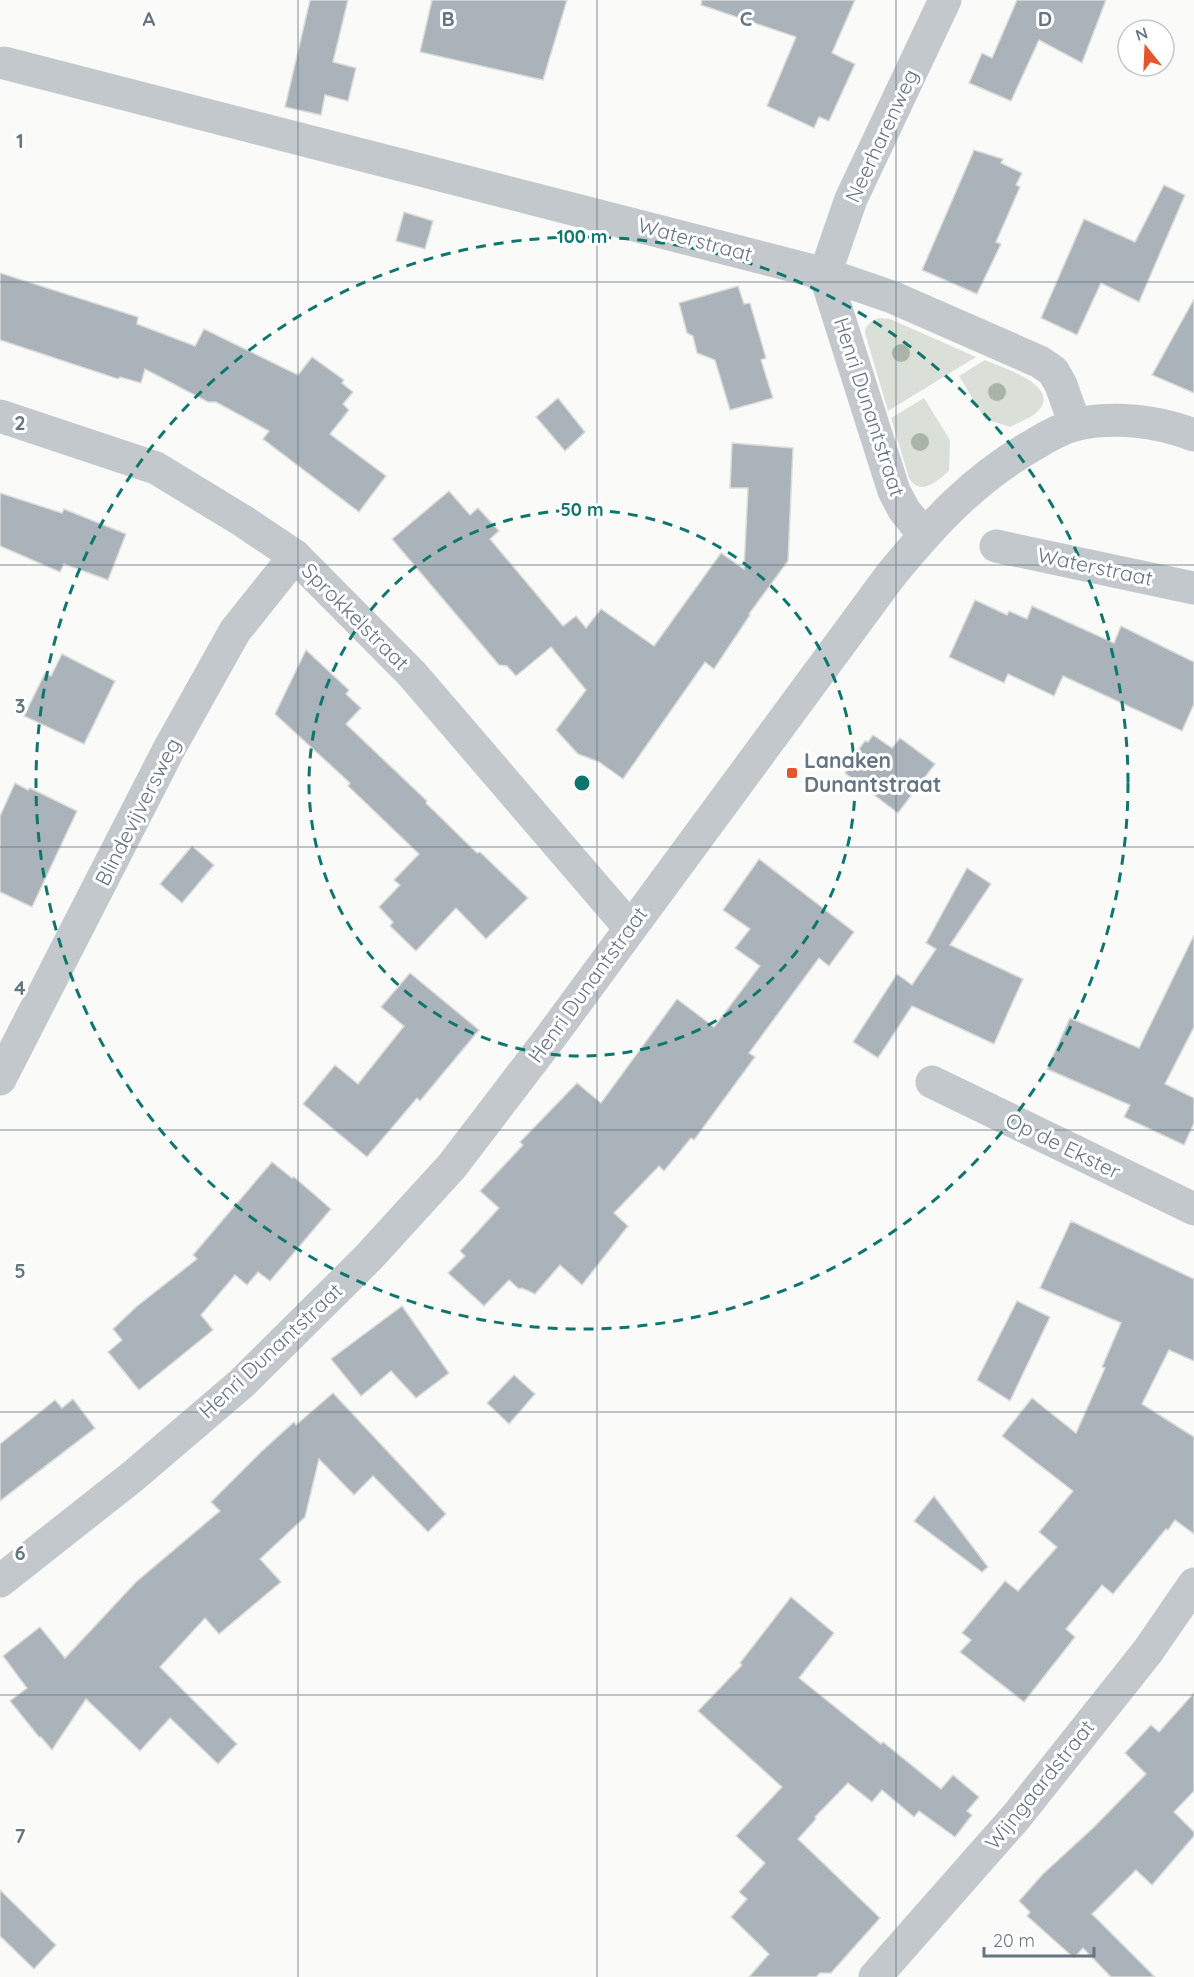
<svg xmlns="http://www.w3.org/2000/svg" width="1194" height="1977" viewBox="0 0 1194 1977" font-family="Quicksand,sans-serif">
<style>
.green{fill:#dadfd7}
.building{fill:#aab3b9;stroke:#dcdcda;stroke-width:1.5}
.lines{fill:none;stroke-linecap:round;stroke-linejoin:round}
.minor{stroke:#c3c8cc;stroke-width:33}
.tree{fill:#aab4a7}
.grid{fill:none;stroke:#657683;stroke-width:1.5;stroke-opacity:0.55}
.ring{fill:none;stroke:#0f766e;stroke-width:3;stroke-dasharray:10 8}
.poi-dot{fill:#e4572e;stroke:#fff;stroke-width:2}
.labels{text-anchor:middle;stroke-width:6;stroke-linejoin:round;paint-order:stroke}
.street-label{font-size:21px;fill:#657683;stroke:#fff}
.poi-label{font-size:21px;font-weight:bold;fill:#657683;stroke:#fff;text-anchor:start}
.grid-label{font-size:20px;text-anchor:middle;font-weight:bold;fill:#657683;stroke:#fff;stroke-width:6;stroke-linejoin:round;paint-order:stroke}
.centre{fill:#0f766e;stroke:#fff;stroke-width:3}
.ring-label{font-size:18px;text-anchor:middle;font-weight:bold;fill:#0f766e;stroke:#fff;stroke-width:6;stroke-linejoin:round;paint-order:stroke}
</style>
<rect width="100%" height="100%" fill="#fafaf8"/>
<g class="green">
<path d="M 879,318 L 890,319 L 976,357 L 888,411 L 865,333 C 865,325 872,320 879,318 Z"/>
<path d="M 985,360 C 1000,367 1061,385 1039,410 C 1032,418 1019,422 1010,427 L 985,419 L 959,376 Z"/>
<path d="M 924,398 L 950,440 L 949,471 C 937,481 921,497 909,478 L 891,418 Z"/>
</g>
<g class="building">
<path d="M 310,0 L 348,0 L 333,62 L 356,68 L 348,101 L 325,95 L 321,115 L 285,107 Z"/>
<path d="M 432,0 L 567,0 L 543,80 L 420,52 Z"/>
<path d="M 702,0 L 855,0 L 832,53 L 855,64 L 829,121 L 819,117 L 814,128 L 767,106 L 796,37 L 701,5 Z"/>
<path d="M 1017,0 L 1106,0 L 1082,63 L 1039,40 L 1011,101 L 969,83 L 982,53 L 992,58 Z"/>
<path d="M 974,150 L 1003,159 L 1001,163 L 1022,173 L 1016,185 L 1020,187 L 996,242 L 1001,244 L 977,294 L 922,270 Z"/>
<path d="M 1164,185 L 1185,195 L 1139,302 L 1101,283 L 1077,335 L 1041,318 L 1084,219 L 1135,242 Z"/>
<path d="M 404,212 L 433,221 L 425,249 L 396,241 Z"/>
<path d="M 0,273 L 138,317 L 137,324 L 195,346 L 204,329 L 298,375 L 312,357 L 344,380 L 342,383 L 353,392 L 343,404 L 349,410 L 330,434 L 386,476 L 359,512 L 263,439 L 269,431 L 216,402 L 208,402 L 145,369 L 141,383 L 120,377 L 118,379 L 0,340 Z"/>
<path d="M 738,286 L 744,304 L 750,303 L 766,358 L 761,360 L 773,398 L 730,410 L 715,360 L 697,353 L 693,336 L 687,333 L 679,303 Z"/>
<path d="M 1194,299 L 1194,393 L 1152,375 Z"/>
<path d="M 558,398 L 585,432 L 565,451 L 536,417 Z"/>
<path d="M 732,443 L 793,448 L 788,561 L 749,614 L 750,615 L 714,669 L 705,662 L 623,779 L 599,762 L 578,754 L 556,730 L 586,690 L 551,647 L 516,676 L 507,666 L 499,665 L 392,539 L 449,491 L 470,515 L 478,508 L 499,531 L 490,539 L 563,626 L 576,616 L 586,628 L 601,609 L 654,646 L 721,553 L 744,569 L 748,488 L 730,488 Z"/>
<path d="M 0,493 L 62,513 L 64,509 L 126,534 L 108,580 L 64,564 L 60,572 L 0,546 Z"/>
<path d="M 975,600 L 1007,615 L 1009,611 L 1027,619 L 1032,606 L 1114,643 L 1121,626 L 1194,662 L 1194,704 L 1182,731 L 1063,676 L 1054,696 L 1008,674 L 1004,683 L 949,657 Z"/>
<path d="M 306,650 L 349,690 L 346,694 L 361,708 L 346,724 L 427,801 L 426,803 L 477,853 L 480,852 L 528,898 L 486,939 L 456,908 L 416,951 L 390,926 L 393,922 L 379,907 L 400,885 L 394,880 L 419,854 L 348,786 L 350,783 L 275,714 Z"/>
<path d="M 62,654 L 115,681 L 84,744 L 24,716 L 45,673 L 51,676 Z"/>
<path d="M 873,735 L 892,748 L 900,738 L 935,764 L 898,813 L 845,773 L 854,761 L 852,758 L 865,741 L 868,742 Z"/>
<path d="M 15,783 L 28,790 L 30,788 L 77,811 L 32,907 L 0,892 L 0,816 Z"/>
<path d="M 192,846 L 214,865 L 182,903 L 160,884 Z"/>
<path d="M 759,859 L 854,932 L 829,966 L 819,958 L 749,1053 L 755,1057 L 694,1140 L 691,1138 L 664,1171 L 659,1166 L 614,1213 L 628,1226 L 582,1285 L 560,1265 L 535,1294 L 522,1288 L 519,1289 L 509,1280 L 484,1306 L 448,1273 L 465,1256 L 460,1251 L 499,1208 L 480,1191 L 523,1145 L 520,1142 L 577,1083 L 601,1103 L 677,999 L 714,1027 L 760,966 L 735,948 L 750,929 L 723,910 Z"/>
<path d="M 967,868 L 991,884 L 950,945 L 1023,979 L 994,1044 L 912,1006 L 878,1058 L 853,1042 L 897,974 L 912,985 L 936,949 L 926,943 Z"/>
<path d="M 1194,935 L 1194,1027 L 1165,1084 L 1194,1098 L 1194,1123 L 1184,1145 L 1124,1117 L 1130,1105 L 1047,1069 L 1070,1018 L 1139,1048 Z"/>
<path d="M 410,973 L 479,1030 L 420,1101 L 417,1098 L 367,1157 L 303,1104 L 335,1065 L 358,1084 L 404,1026 L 381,1007 Z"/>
<path d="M 272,1162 L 292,1178 L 294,1177 L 331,1209 L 270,1281 L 258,1272 L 247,1285 L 235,1275 L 201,1315 L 213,1330 L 139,1390 L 108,1352 L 122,1340 L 113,1329 L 136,1307 L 197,1259 L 193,1255 Z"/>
<path d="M 1071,1221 L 1194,1279 L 1194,1361 L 1169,1350 L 1142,1404 L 1194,1437 L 1194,1534 L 1175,1520 L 1168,1530 L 1166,1529 L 1113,1594 L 1102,1585 L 1066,1629 L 1075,1637 L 1024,1702 L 960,1652 L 971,1640 L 962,1633 L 1005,1581 L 1018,1591 L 1057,1547 L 1039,1532 L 1073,1491 L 1002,1436 L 1032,1398 L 1076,1433 L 1105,1368 L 1102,1367 L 1121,1323 L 1040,1288 Z"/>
<path d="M 1017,1301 L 1050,1317 L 1010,1401 L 977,1380 Z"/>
<path d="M 402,1306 L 449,1373 L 416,1398 L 391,1371 L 361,1396 L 331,1359 Z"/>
<path d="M 514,1375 L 535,1394 L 509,1424 L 487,1403 Z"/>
<path d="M 333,1393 L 446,1514 L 428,1532 L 373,1476 L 354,1495 L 319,1459 L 305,1517 L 260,1559 L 281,1582 L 219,1634 L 205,1618 L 160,1667 L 237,1744 L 218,1764 L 170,1718 L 140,1751 L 86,1699 L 52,1750 L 41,1737 L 39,1737 L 10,1701 L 27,1688 L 3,1656 L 40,1627 L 65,1658 L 136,1582 L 220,1511 L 211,1502 L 262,1451 L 294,1422 L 296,1425 Z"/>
<path d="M 73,1399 L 95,1428 L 0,1501 L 0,1444 L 55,1400 L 62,1408 Z"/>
<path d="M 934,1496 L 988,1567 L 982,1572 L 914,1521 Z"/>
<path d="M 791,1597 L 834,1633 L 799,1678 L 881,1744 L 883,1742 L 941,1789 L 953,1775 L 979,1797 L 967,1811 L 972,1815 L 955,1837 L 919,1811 L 914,1817 L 882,1790 L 872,1802 L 848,1783 L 815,1817 L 816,1819 L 798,1839 L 880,1918 L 831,1973 L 820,1973 L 816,1977 L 749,1977 L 769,1954 L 731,1917 L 747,1899 L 739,1892 L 765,1863 L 736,1836 L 782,1787 L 698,1711 L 742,1665 L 740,1663 Z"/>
<path d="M 1194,1693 L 1194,1791 L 1174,1812 L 1194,1832 L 1194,1836 L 1152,1885 L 1136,1870 L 1092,1914 L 1155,1977 L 1111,1977 L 1083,1948 L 1074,1958 L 1027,1916 L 1030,1912 L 1019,1901 L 1043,1874 L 1093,1828 L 1146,1774 L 1125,1753 L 1151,1725 L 1159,1732 Z"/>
<path d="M 0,1890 L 56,1945 L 34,1969 L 0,1936 Z"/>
</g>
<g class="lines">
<g class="minor">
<path d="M 4,63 L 825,274 L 892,297 L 1040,362 L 1053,371 L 1061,385 L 1075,425"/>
<path d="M 825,274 L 851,199 L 945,0"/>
<path d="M 825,274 L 894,491 L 904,510 L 924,535"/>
<path d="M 0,416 L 156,468 L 243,521 L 295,556 L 412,674 L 630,928"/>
<path d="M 996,546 L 1194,588"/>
<path d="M 0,1079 L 169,749 L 235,631 L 295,556"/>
<path d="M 932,1082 L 1194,1209"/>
<path d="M 0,1581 L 132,1477 L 242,1383 L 368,1258 L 452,1166 L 552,1035 L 890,576 C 934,522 975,478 1035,444 C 1048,436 1063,428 1077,424 C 1115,416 1158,421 1194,435"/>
<path d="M 875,1977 L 1016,1817 L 1148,1651 L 1194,1584"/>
</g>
</g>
<g class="tree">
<circle cx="901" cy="353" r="9"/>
<circle cx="997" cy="392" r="9"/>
<circle cx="920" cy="442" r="9"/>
</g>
<path class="grid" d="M 298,0 L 298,1977M 597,0 L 597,1977M 896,0 L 896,1977M 0,282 L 1194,282M 0,565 L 1194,565M 0,847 L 1194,847M 0,1130 L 1194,1130M 0,1412 L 1194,1412M 0,1695 L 1194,1695"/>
<g class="ring">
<circle cx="582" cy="783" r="273"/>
<circle cx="582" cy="783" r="546"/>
</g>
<rect class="poi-dot" x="786" y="767" width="12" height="12" rx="3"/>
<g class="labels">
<g class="street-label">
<text transform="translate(882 136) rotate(-65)" y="7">Neerharenweg</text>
<text transform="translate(695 240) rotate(15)" y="7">Waterstraat</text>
<text transform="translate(869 407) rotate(72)" y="7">Henri Dunantstraat</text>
<text transform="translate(1095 567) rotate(12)" y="7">Waterstraat</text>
<text transform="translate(355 617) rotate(45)" y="7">Sprokkelstraat</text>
<text transform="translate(138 812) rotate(-63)" y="7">Blindevijversweg</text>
<text transform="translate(588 985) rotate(-54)" y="7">Henri Dunantstraat</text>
<text transform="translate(1063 1146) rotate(26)" y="7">Op de Ekster</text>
<text transform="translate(271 1351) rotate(-43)" y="7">Henri Dunantstraat</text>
<text transform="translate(1040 1785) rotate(-51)" y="7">Wijngaardstraat</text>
</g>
<g class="poi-label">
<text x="804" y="768">Lanaken<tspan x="804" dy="24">Dunantstraat</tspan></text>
</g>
</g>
<g class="grid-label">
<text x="149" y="26">A</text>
<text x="448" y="26">B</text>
<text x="746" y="26">C</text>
<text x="1045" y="26">D</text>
<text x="20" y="148">1</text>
<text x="20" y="430">2</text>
<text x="20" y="713">3</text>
<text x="20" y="995">4</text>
<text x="20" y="1278">5</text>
<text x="20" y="1560">6</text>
<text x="20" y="1843">7</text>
</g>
<circle cx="582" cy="783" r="9" class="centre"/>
<g class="ring-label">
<text x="582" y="243">100 m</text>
<text x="582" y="516">50 m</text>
</g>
<g transform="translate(1146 48) rotate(342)"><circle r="28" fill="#ffffff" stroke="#c1c8cd" stroke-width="1.5"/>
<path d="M0-4.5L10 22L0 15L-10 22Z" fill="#e4572e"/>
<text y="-9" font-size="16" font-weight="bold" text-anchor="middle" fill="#657683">N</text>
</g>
<path d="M984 1947v9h110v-9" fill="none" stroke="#657683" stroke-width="3"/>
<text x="993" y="1947" font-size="18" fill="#657683" stroke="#ffffff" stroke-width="4.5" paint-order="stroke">20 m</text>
</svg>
